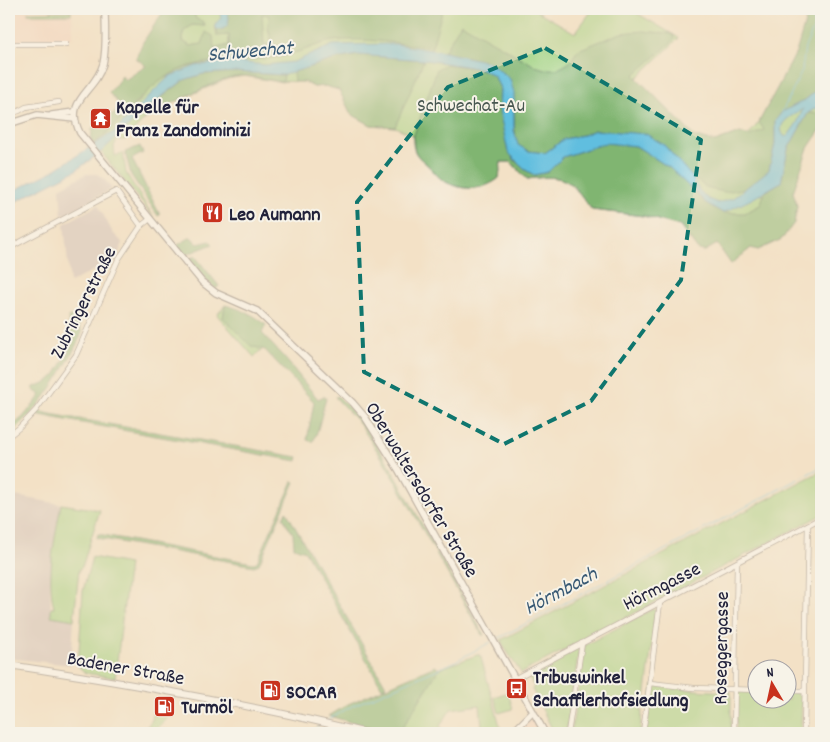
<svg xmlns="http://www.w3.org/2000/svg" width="830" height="742" viewBox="0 0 830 742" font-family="Dekko,sans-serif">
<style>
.built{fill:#f4d3c0}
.industrial{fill:#d0c0bc}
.green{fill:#a0d383;stroke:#617a5f}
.forest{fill:#80b571;stroke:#516c56;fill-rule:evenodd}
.water{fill:#61bedf;stroke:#42708d;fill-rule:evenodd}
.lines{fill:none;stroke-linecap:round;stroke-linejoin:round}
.stream{stroke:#61bedf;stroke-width:1}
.street-casing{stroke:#8a8280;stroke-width:6}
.secondary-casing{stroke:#8a8280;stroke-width:8}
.primary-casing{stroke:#8a8280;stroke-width:8}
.street{stroke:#fff;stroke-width:4.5}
.secondary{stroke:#fff;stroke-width:5.5}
.primary{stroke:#fff;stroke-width:6}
.marked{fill:none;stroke:#0f766e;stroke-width:4;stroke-dasharray:10 6;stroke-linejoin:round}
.labels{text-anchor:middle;stroke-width:4;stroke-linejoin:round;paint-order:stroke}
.park-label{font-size:20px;fill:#485751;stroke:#f7f3e8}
.poi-label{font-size:20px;font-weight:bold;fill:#22223b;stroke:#f7f3e8;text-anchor:start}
.street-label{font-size:20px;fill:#22223b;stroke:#f7f3e8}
.water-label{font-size:21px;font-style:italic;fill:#385974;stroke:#f7f3e8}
</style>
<rect width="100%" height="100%" fill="#f7f3e8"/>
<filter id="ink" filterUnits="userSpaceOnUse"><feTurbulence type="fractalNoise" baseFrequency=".02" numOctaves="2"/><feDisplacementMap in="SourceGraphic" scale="10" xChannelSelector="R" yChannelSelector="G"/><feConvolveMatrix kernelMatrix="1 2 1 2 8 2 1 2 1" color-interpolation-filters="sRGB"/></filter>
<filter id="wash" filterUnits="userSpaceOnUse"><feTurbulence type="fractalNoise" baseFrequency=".0096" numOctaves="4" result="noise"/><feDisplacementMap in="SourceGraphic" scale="20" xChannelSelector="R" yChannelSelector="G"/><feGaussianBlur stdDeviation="1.12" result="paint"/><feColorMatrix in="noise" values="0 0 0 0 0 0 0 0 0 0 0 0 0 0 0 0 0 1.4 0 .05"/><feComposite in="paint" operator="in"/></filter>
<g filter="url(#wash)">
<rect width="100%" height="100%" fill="#f3e1c6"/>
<g class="built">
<path d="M 72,10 L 73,38 L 58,39 L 58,42 L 9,42 L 9,11 Z"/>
<path d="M 530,719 L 532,720 L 540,733 L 517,733 Z"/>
</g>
<g class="industrial">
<path d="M 86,174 L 97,174 L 105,180 L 112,189 L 62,216 L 60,188 Z"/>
<path d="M 98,205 L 113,233 L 123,243 L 116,259 L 110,257 L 96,269 L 70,283 L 64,224 Z"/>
<path d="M 9,495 L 61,504 L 53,547 L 50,587 L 51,616 L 74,620 L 71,665 L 9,658 Z"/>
</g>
<g class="green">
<path d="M 197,9 L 219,9 L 221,18 L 215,25 L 217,35 L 229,35 L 229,45 L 214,49 L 206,33 L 203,44 L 190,46 L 183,41 L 183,32 L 192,25 L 205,26 L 204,22 L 196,19 L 193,10 Z"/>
<path d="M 279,9 L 534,9 L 575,33 L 593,9 L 630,9 L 679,38 L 637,78 L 695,137 L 715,142 L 740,133 L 748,136 L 759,122 L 796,53 L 809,9 L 821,9 L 821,129 L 808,148 L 793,192 L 797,206 L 794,223 L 782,239 L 758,250 L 751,248 L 731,264 L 717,244 L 705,251 L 698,250 L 680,226 L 644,216 L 592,210 C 569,179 568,174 527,179 L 511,162 L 501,162 L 499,178 C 483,191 462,191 444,181 C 439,178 434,172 430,167 C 417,156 412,153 413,135 L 395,127 L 371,125 L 351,114 L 340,90 L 325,86 L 314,87 L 304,82 L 273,81 L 244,76 L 227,79 L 170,104 L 145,119 L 125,140 L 117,140 L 114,146 L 115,156 L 123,153 L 126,173 L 154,218 L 101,152 L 112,141 L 94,144 C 110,131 124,117 138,102 C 144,96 150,88 157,83 C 194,54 243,62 286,56 Z"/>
<path d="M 71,11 L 71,14 L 28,14 L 28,12 Z"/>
<path d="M 261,14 L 269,14 L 268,27 L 272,44 L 264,45 Z"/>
<path d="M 225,305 L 223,318 L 251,346 L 263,349 L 254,357 L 217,315 Z"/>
<path d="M 821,471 L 821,515 L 521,673 L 504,647 L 501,640 Z"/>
<path d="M 61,504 L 100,510 L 82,567 L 79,569 L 74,620 L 51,616 L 51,608 L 54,608 C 46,575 55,538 61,504 Z"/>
<path d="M 92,557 L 129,564 L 115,678 L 85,673 L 78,666 L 83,591 Z"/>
<path d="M 653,609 L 656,611 L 645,700 L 641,702 L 640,709 L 642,712 L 640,733 L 571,733 L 585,645 Z"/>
<path d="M 577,648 L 579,651 L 566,733 L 554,733 L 532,689 L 534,687 L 530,679 L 525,676 Z"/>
<path d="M 480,654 L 502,733 L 486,733 L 482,726 L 480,705 L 451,709 L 440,726 L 445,733 L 399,733 L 439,669 Z"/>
<path d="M 653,685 L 694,690 L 731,692 L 731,733 L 646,733 Z"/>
<path d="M 740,691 L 757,692 L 758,700 L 788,700 L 788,692 L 800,693 L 802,694 L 801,733 L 736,733 L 737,694 Z"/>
<path d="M 508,692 L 513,709 L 499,713 L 494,697 Z"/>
<path d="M 153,712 L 171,714 L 153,733 L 142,733 L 152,720 Z"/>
</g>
<g class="forest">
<path d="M 165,9 L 197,9 L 193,11 L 196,19 L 204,22 L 205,26 L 192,25 L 183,32 L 183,41 L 190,46 L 202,44 L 206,32 L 213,36 L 214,49 L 229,45 L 229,35 L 217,36 L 217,30 L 223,29 L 229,18 L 227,9 L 437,9 L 442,12 L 432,47 C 399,44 365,37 333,41 C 324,42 315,46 307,49 C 292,54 278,58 263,59 C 232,62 201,58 173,73 C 143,89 120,123 94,144 L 91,141 L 92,129 L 122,107 L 109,93 L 122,76 L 125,80 L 146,66 L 136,58 L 143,42 ZM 262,14 L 269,15 L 268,27 L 272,43 L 264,45 Z"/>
<path d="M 809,9 L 818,9 L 816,15 L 821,41 L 821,87 L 805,100 L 782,112 L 775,121 L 775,144 L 769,170 L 748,188 L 725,192 L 709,189 L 693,178 L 664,145 L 595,130 L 583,135 L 564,139 L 545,153 L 528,151 L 517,145 C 512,123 516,101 510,79 L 444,52 L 461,23 L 535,66 L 545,69 L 558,69 L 569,63 L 578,50 L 621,33 L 644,31 L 673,34 L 675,39 L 634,75 L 695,137 L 715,142 L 740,133 L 750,136 L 764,130 L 759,122 L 796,53 Z"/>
<path d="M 358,55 L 424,60 L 395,127 L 371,125 L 351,114 L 339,90 L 325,86 L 314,87 L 304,82 L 294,82 L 293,72 L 335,59 Z"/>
<path d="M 446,64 L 482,69 L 495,76 L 500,88 L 499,110 L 514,160 L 524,169 L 534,175 L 548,172 L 563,157 L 605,143 L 619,143 L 636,146 L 670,168 L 706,203 L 723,213 L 745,213 L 760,205 L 765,192 L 781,182 L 788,149 L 808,113 L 821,114 L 821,129 L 808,148 L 793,192 L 797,206 L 794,223 L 782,239 L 758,250 L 751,248 L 731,264 L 717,244 L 705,251 L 698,250 L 680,226 L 644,216 L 592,210 C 569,179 568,174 527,179 L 511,162 L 501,162 L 499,178 C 483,191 462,191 444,181 C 439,178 434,172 430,167 C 417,156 412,153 414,135 L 437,69 Z"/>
<path d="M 236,72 L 284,75 L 283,82 C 270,81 257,76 244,76 C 221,75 166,107 145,119 L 142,113 L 184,80 L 203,74 Z"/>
<path d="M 140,146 L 143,153 L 132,159 L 160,215 L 158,216 L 131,175 L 125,152 Z"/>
<path d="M 191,237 L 198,244 L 210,241 L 213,244 L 185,255 L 176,246 Z"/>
<path d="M 195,256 L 219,286 L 216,289 L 204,279 L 187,260 Z"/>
<path d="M 225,305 C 240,309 254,314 266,325 L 262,333 L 288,362 L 318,399 L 324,396 L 326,399 C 321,414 320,428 313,442 L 307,440 L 314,402 L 265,350 L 251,346 L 223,318 Z"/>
<path d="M 69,316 L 77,320 L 82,333 C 66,368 40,411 9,434 L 9,429 L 23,417 L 41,395 L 33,390 L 34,387 L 47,382 L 55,375 L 68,354 Z"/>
<path d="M 338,396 L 359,417 L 390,466 L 484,635 L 482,635 L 387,466 L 359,423 L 335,397 Z"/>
<path d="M 38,411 L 51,414 L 298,457 L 297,461 L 54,418 L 36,414 Z"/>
<path d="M 293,481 L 295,482 L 259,564 L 254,566 L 97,538 L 98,534 L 253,563 L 257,562 Z"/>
<path d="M 286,511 L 386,686 L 382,688 L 305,551 L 294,547 L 293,534 L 283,518 Z"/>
<path d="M 435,666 L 439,669 L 399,733 L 388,733 L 329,716 L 348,704 Z"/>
</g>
<g class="water">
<path d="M 219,9 L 227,9 L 229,18 L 228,25 L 223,29 L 217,30 L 215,25 L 221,18 Z"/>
<path d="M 395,44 L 444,52 L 489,62 L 510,79 L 514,93 L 514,130 L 518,145 L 528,151 L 545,153 L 564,139 L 583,135 L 595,130 L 646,134 L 664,145 L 693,178 L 699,190 L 708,199 L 718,203 L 733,198 L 769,170 L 775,144 L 775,121 L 782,112 L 805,100 L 821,87 L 821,105 L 808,113 L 788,149 L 781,182 L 752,199 L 723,213 L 706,203 L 670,168 L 636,146 L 605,143 L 563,157 L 548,172 L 534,175 L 524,169 L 508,152 L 499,110 L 500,88 L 494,76 L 482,69 L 458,65 L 424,60 L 358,55 L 335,59 L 284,75 L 235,72 L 203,74 L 184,80 L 152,104 L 101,152 L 75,171 L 9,205 L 9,193 L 53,171 L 115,131 L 154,91 L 170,76 L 196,66 L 229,61 L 265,65 L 294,62 L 333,45 ZM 803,109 L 797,123 L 787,137 L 784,136 C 774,123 794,115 803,109 Z"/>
</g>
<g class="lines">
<g class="stream">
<path d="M 782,112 L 802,71 L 805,47 L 814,28 L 814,17 L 816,9"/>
<path d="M 497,639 L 821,467"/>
<path d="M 326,721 L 352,706 L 452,663 L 491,642"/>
<path d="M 309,733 L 320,725"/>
</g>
</g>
</g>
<g filter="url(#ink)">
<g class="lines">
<defs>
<g id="street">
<path d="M 9,44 L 66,44"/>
<path d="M 9,114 L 19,111 L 26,107 L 59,102"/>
<path d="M 9,248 L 116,191 L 141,226 L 150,219"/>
<path d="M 9,436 L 19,428 L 36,410 L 76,355 L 118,260 L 141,226"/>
<path d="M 514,679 L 821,518"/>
<path d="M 650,683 L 694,688 L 758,690"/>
<path d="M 788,691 L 804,691"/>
<path d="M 568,733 L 582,643"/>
<path d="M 643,733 L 660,603"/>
<path d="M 734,733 L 737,563"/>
<path d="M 804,733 L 808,525"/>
</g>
<g id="secondary">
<path d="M 105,9 C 105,27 107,46 103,64 C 95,93 63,99 80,133 L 202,282 L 216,293 L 257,311 L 353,403 L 365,417 L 398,469 L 545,733"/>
<path d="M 52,115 L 74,112"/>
<path d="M 9,124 L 37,115 L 75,119"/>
<path d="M 512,733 L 533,712"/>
</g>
<path id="primary" d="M 9,665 C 129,683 249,704 367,733"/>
</defs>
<use href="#street" class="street-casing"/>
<use href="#secondary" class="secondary-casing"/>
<use href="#primary" class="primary-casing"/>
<use href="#street" class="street"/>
<use href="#secondary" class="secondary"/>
<use href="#primary" class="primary"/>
</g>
</g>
<path d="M0 0H830V742H0ZM 545,48 L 701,140 L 681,280 L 591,401 L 504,444 L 364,372 L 357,202 L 448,87 Z" fill="#f3e1c6" fill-opacity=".55" fill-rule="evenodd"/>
<path class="marked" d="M 545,48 L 701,140 L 681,280 L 591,401 L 504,444 L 364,372 L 357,202 L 448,87 Z"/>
<defs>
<symbol id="temple-square" viewBox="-11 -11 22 22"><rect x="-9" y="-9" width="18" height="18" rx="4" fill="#c8321e" stroke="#f7f3e8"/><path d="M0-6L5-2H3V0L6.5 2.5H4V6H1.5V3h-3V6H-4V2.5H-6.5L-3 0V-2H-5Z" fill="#fff"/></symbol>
<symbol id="restaurant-square" viewBox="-11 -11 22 22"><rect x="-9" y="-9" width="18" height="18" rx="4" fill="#c8321e" stroke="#f7f3e8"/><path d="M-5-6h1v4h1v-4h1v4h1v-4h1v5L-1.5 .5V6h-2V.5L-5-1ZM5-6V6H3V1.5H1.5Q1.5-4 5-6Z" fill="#fff"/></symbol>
<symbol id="bus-square" viewBox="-11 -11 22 22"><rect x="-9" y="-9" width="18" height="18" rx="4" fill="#c8321e" stroke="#f7f3e8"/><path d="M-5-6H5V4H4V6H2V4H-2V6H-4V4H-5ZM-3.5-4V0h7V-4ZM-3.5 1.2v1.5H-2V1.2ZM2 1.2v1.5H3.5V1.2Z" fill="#fff"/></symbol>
<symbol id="fuel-square" viewBox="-11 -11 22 22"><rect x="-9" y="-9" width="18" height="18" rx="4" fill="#c8321e" stroke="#f7f3e8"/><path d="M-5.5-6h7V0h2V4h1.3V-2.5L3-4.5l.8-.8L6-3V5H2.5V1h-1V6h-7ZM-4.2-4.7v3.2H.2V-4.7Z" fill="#fff"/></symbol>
</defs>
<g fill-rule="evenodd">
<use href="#temple-square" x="88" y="106" width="25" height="25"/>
<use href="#restaurant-square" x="200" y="200" width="25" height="25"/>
<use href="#bus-square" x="504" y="676" width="25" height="25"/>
<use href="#fuel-square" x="258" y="678" width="25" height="25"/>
<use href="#fuel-square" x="152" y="694" width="25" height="25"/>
</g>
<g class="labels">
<g class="park-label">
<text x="471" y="111">Schwechat-Au</text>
</g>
<g class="poi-label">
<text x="116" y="113">Kapelle für<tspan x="116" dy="23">Franz Zandominizi</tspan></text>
<text x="229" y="220">Leo Aumann</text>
<text x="533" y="683">Tribuswinkel<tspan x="533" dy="23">Schafflerhofsiedlung</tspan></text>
<text x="286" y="698">SOCAR</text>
<text x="181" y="713">Turmöl</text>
</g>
<g class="street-label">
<text transform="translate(82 302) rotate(-63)" y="7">Zubringerstraße</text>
<text transform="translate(423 489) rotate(59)" y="7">Oberwaltersdorfer Straße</text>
<text transform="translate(661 585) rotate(-27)" y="7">Hörmgasse</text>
<text transform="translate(720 648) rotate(-89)" y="7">Roseggergasse</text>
<text transform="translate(126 667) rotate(10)" y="7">Badener Straße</text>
</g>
<g class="water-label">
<text transform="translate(250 50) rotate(-5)" y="7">Schwechat</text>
<text transform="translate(560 590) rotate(-28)" y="7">Hörmbach</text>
</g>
</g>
<rect width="830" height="742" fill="none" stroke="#f7f3e8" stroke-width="30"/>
<g transform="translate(772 684) rotate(351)"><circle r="24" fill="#f7f3e8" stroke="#a29fa3"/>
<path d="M0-4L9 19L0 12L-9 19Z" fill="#c8321e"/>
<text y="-8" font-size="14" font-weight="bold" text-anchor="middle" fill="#22223b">N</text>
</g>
</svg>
